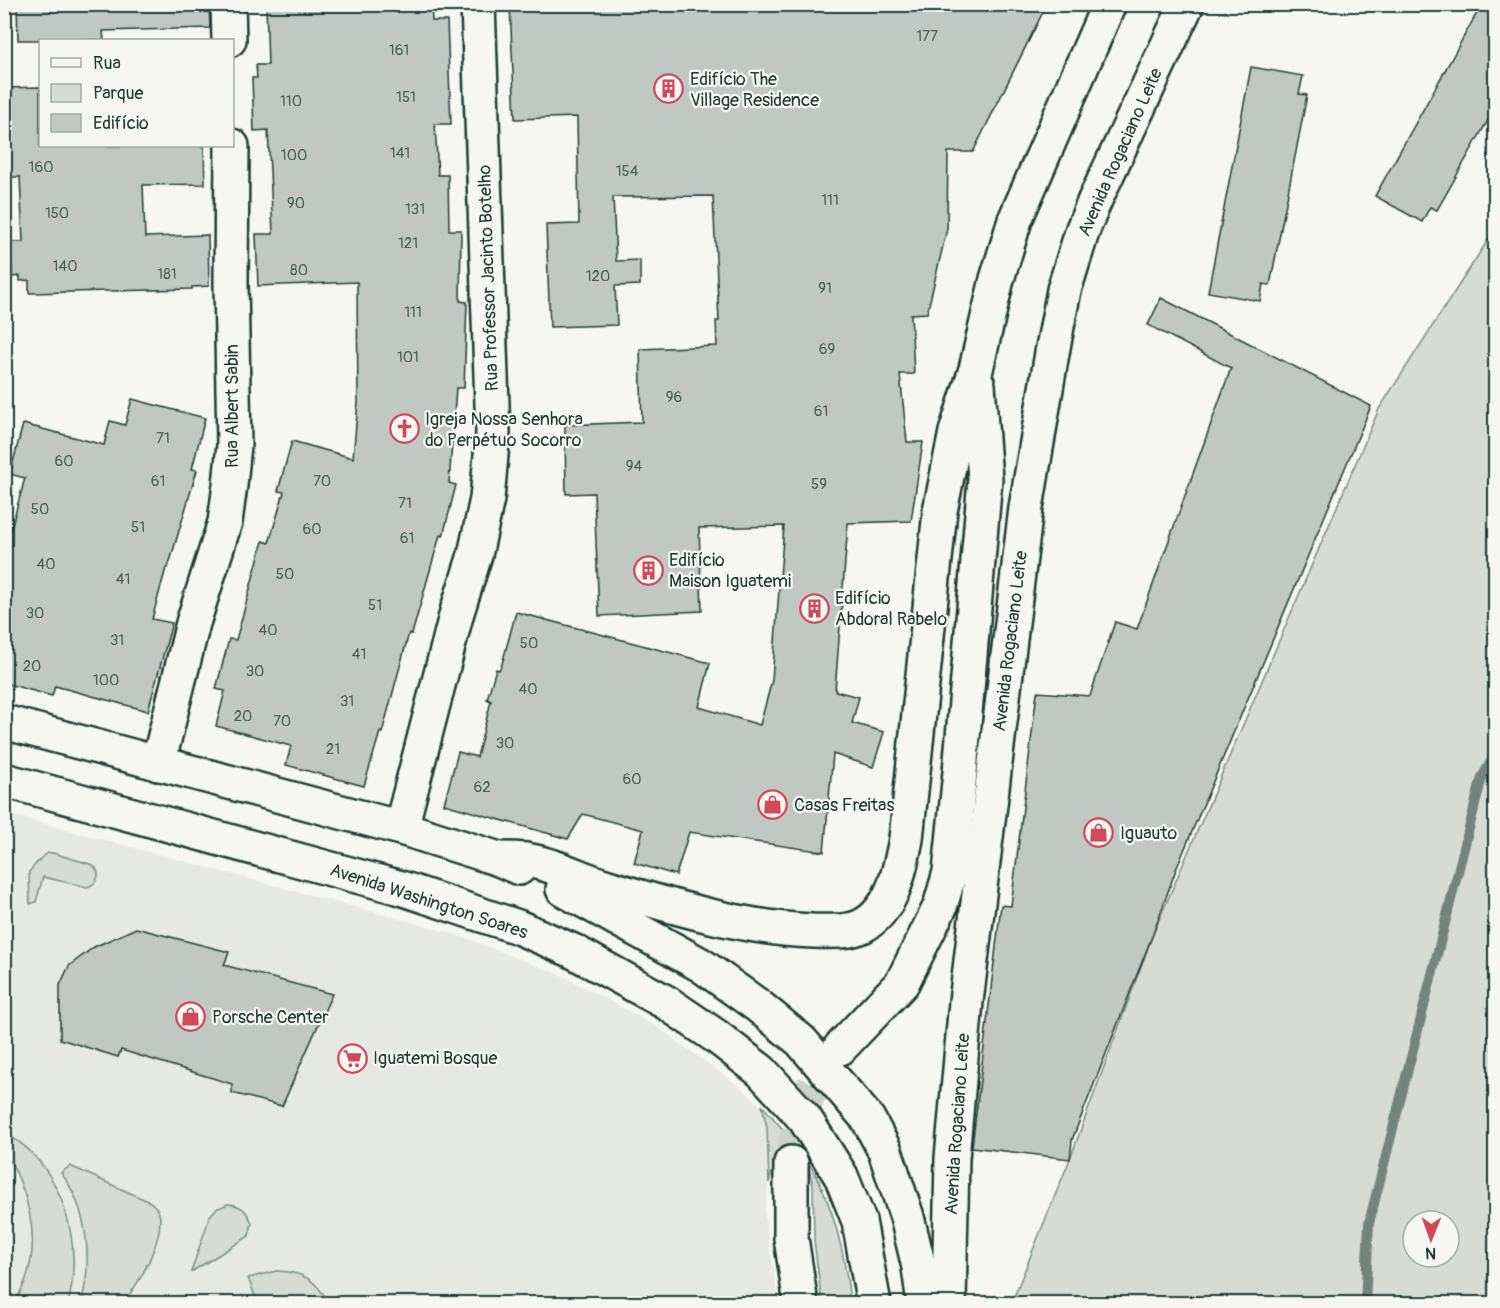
<svg xmlns="http://www.w3.org/2000/svg" width="1500" height="1308" viewBox="0 0 1500 1308" font-family="Pangolin,sans-serif">
<style>
.built{fill:#e6e8e4}
.green{fill:#d6dbd6;stroke:#7a8c85;stroke-width:1.5;fill-rule:evenodd}
.lines{fill:none;stroke-linecap:round;stroke-linejoin:round}
.stream{stroke:#72847d;stroke-width:10}
.building{fill:#c1c8c3;stroke:#1f3d34;stroke-width:1.5}
.primary-tunnel{stroke:#cbd1cc;stroke-width:33;stroke-dasharray:33 16;stroke-linecap:butt}
.street-casing{stroke:#1f3d34;stroke-width:38}
.primary-casing{stroke:#1f3d34;stroke-width:38}
.street{stroke:#f6f6f2;stroke-width:33}
.primary{stroke:#f6f6f2;stroke-width:33}
.labels{text-anchor:middle;stroke-width:4.5;stroke-linejoin:round;paint-order:stroke}
.number-label{font-size:15px;fill:#486058}
.poi-label{font-size:18px;fill:#1f3d34;stroke:#f6f6f2;text-anchor:start}
.street-label{font-size:18px;fill:#1f3d34;stroke:#f6f6f2}
</style>
<rect width="100%" height="100%" fill="#f6f6f2"/>
<filter id="ink" filterUnits="userSpaceOnUse"><feTurbulence type="fractalNoise" baseFrequency=".0167" numOctaves="2"/><feDisplacementMap in="SourceGraphic" scale="12" xChannelSelector="R" yChannelSelector="G"/><feConvolveMatrix kernelMatrix="1 2 1 2 8 2 1 2 1" color-interpolation-filters="sRGB"/></filter>
<g filter="url(#ink)">
<path class="built" d="M 4,813 L 455,934 L 563,976 L 656,1026 L 744,1090 L 775,1119 L 772,1161 L 764,1213 L 779,1303 L 5,1303 Z"/>
<g class="green">
<path d="M 1495,229 L 1495,1303 L 1011,1304 L 1070,1159 L 1153,934 L 1379,409 ZM 1413,1221 L 1449,1221 L 1449,1257 L 1413,1257 Z"/>
<path d="M 48,853 L 53,853 L 93,865 C 102,873 98,884 87,887 L 43,877 L 36,902 L 30,904 L 29,872 L 41,858 Z"/>
<path d="M 762,1105 C 779,1125 797,1144 811,1167 C 834,1205 846,1259 850,1303 L 822,1303 L 814,1240 L 813,1185 L 810,1173 L 806,1168 L 784,1163 L 771,1174 L 769,1183 L 767,1127 Z"/>
<path d="M 8,1135 C 63,1165 84,1246 68,1303 L 14,1303 C 39,1265 36,1221 19,1179 C 12,1161 4,1159 5,1137 Z"/>
<path d="M 70,1166 L 150,1202 C 154,1205 157,1207 159,1213 C 165,1237 139,1286 122,1303 L 81,1303 C 93,1262 88,1208 61,1173 Z"/>
<path d="M 228,1204 C 242,1205 247,1211 252,1223 L 249,1236 L 191,1272 L 210,1216 L 216,1209 Z"/>
<path d="M 276,1271 C 304,1272 315,1279 329,1303 L 258,1303 L 248,1278 Z"/>
</g>
<g class="lines">
<path class="stream" d="M 1365,1304 L 1369,1223 L 1482,777 L 1496,753"/>
</g>
<g class="building">
<path d="M 17,4 L 209,4 L 210,28 L 103,31 L 104,40 L 18,40 Z"/>
<path d="M 266,4 L 431,4 L 432,21 L 447,21 L 451,124 L 435,124 L 438,175 L 448,175 L 449,230 L 461,230 L 460,301 L 467,302 L 464,388 L 456,388 L 449,483 L 456,485 L 443,536 L 440,535 L 412,634 L 409,633 L 382,733 L 380,732 L 364,786 L 286,765 L 291,746 L 216,726 L 225,691 L 216,689 L 229,639 L 236,640 L 263,541 L 269,543 L 284,492 L 278,491 L 292,441 L 353,458 L 358,402 L 357,282 L 258,286 L 256,234 L 273,234 L 268,130 L 254,131 L 252,78 L 257,78 L 256,65 L 268,65 Z"/>
<path d="M 510,4 L 1047,4 L 973,152 L 948,152 L 947,229 L 927,313 L 911,314 L 914,374 L 900,374 L 907,442 L 923,442 L 911,521 L 848,523 L 835,691 L 859,697 L 852,723 L 884,732 L 873,767 L 833,754 L 824,852 L 689,832 L 676,875 L 634,863 L 643,830 L 583,814 L 568,839 L 444,804 L 458,752 L 477,757 L 491,701 L 487,699 L 496,669 L 499,670 L 502,664 L 516,612 L 710,663 L 699,707 L 760,725 L 772,680 L 784,526 L 699,528 L 702,611 L 599,616 L 594,493 L 566,494 L 565,425 L 642,422 L 640,349 L 717,346 L 716,321 L 719,321 L 713,196 L 613,197 L 616,261 L 640,260 L 640,285 L 615,286 L 617,325 L 550,327 L 546,225 L 579,224 L 577,117 L 515,119 Z"/>
<path d="M 1482,4 L 1496,4 L 1496,106 L 1437,210 L 1430,207 L 1422,222 L 1375,196 Z"/>
<path d="M 1251,67 L 1303,76 L 1299,94 L 1307,95 L 1270,285 L 1263,284 L 1260,301 L 1208,292 Z"/>
<path d="M 40,87 L 40,146 L 204,146 L 205,184 L 143,185 L 145,237 L 208,235 L 209,286 L 192,287 L 192,289 L 29,293 L 29,280 L 20,281 L 20,276 L 12,277 L 11,242 L 23,242 L 20,177 L 9,177 L 6,88 Z"/>
<path d="M 1161,298 L 1371,406 L 1175,872 L 1153,934 L 1072,1140 L 1070,1159 L 972,1147 L 1001,905 L 1011,906 L 1037,692 L 1090,696 L 1115,622 L 1137,629 L 1231,368 L 1148,325 Z"/>
<path d="M 132,399 L 205,418 L 192,469 L 197,470 L 168,568 L 166,568 L 152,619 L 172,623 L 148,711 L 55,686 L 52,696 L 4,683 L 4,554 L 25,478 L 10,474 L 23,424 L 104,445 L 110,421 L 125,425 Z"/>
<path d="M 136,928 L 229,952 L 224,965 L 332,994 L 282,1106 L 232,1093 L 232,1084 L 121,1050 L 118,1057 L 60,1039 L 60,985 L 69,966 L 94,947 Z"/>
</g>
<g class="lines">
<path class="primary-tunnel" d="M 791,1163 C 799,1121 809,1078 840,1048"/>
<defs>
<g id="street">
<path d="M 228,4 L 229,40"/>
<path d="M 158,764 L 193,623 L 225,522 L 230,485 L 234,445 L 231,283 L 232,146"/>
<path d="M 401,828 L 457,612 L 475,555 L 487,499 L 493,433 L 478,4"/>
</g>
<g id="primary">
<path d="M 4,722 L 401,828 L 499,859 L 519,868"/>
<path d="M 4,780 L 401,888 L 518,927 L 573,951 L 667,1003 L 717,1037 L 761,1071 L 805,1119 L 841,1176 L 859,1221 L 874,1304"/>
<path d="M 499,859 C 508,859 517,859 526,860 C 554,864 581,879 608,887 C 672,907 746,929 813,931 C 829,931 847,933 862,926 C 893,910 900,870 906,839 L 940,511 L 956,432 L 976,369 L 997,279 L 1015,220 L 1109,4"/>
<path d="M 563,889 L 701,965 L 757,1005 L 801,1041 L 868,1119 L 885,1151 L 907,1217 L 919,1267 L 924,1304"/>
<path d="M 840,1048 L 902,983 L 940,907 L 950,872 L 960,772 L 985,479 L 978,385"/>
<path d="M 791,1163 L 791,1238 L 801,1304"/>
<path d="M 949,1304 L 952,1158 L 966,1002 L 1026,508 L 1052,353 L 1064,290 L 1083,229 L 1095,200 L 1187,4"/>
</g>
</defs>
<use href="#street" class="street-casing"/>
<use href="#primary" class="primary-casing"/>
<use href="#street" class="street"/>
<use href="#primary" class="primary"/>
</g>
</g>
<defs>
<symbol id="building-ring" viewBox="-11 -11 22 22"><circle r="9.5" fill="#f6f6f2" stroke="#d1495b" stroke-width="1.5"/><path d="M-4-6H4V6H1V3H-1V6H-4ZM-2.5-4.3h1.7v1.8h-1.7ZM.8-4.3h1.7v1.8H.8ZM-2.5-1h1.7V.8h-1.7ZM.8-1h1.7V.8H.8Z" fill="#d1495b"/></symbol>
<symbol id="church-ring" viewBox="-11 -11 22 22"><circle r="9.5" fill="#f6f6f2" stroke="#d1495b" stroke-width="1.5"/><path d="M-1.2-6h2.4v3.5h3.3v2.4h-3.3V6h-2.4V-.1h-3.3v-2.4h3.3Z" fill="#d1495b"/></symbol>
<symbol id="shop-ring" viewBox="-11 -11 22 22"><circle r="9.5" fill="#f6f6f2" stroke="#d1495b" stroke-width="1.5"/><path d="M-5-2.5h2.3a2.7 3.5 0 0 1 5.4 0H5L5.5 6h-11ZM-1.5-2.5h3a1.5 2.3 0 0 0-3 0Z" fill="#d1495b"/></symbol>
<symbol id="supermarket-ring" viewBox="-11 -11 22 22"><circle r="9.5" fill="#f6f6f2" stroke="#d1495b" stroke-width="1.5"/><path d="M-6-5.5h2.5l.6 2H6L4.5 2H-2.5L-4.4-4H-6ZM-1.5 3.2a1.3 1.3 0 1 0 .1 0ZM3 3.2a1.3 1.3 0 1 0 .1 0Z" fill="#d1495b"/></symbol>
</defs>
<g fill-rule="evenodd">
<use href="#building-ring" x="652" y="72" width="33" height="33"/>
<use href="#church-ring" x="388" y="412" width="33" height="33"/>
<use href="#building-ring" x="632" y="554" width="33" height="33"/>
<use href="#building-ring" x="798" y="592" width="33" height="33"/>
<use href="#shop-ring" x="756" y="788" width="33" height="33"/>
<use href="#shop-ring" x="1082" y="816" width="33" height="33"/>
<use href="#shop-ring" x="174" y="1000" width="33" height="33"/>
<use href="#supermarket-ring" x="336" y="1042" width="33" height="33"/>
</g>
<g class="labels">
<g class="number-label">
<text x="927" y="41">177</text>
<text x="399" y="55">161</text>
<text x="406" y="102">151</text>
<text x="291" y="106">110</text>
<text x="400" y="158">141</text>
<text x="294" y="160">100</text>
<text x="41" y="172">160</text>
<text x="627" y="176">154</text>
<text x="830" y="205">111</text>
<text x="296" y="208">90</text>
<text x="415" y="214">131</text>
<text x="57" y="218">150</text>
<text x="408" y="248">121</text>
<text x="65" y="271">140</text>
<text x="299" y="275">80</text>
<text x="167" y="279">181</text>
<text x="598" y="281">120</text>
<text x="825" y="293">91</text>
<text x="413" y="317">111</text>
<text x="827" y="354">69</text>
<text x="408" y="362">101</text>
<text x="674" y="402">96</text>
<text x="821" y="416">61</text>
<text x="163" y="443">71</text>
<text x="64" y="466">60</text>
<text x="634" y="471">94</text>
<text x="158" y="486">61</text>
<text x="322" y="486">70</text>
<text x="819" y="489">59</text>
<text x="405" y="508">71</text>
<text x="40" y="514">50</text>
<text x="138" y="532">51</text>
<text x="312" y="534">60</text>
<text x="407" y="543">61</text>
<text x="46" y="569">40</text>
<text x="285" y="579">50</text>
<text x="123" y="584">41</text>
<text x="375" y="610">51</text>
<text x="35" y="618">30</text>
<text x="268" y="635">40</text>
<text x="117" y="645">31</text>
<text x="529" y="648">50</text>
<text x="359" y="659">41</text>
<text x="32" y="671">20</text>
<text x="255" y="676">30</text>
<text x="106" y="685">100</text>
<text x="528" y="694">40</text>
<text x="347" y="706">31</text>
<text x="243" y="721">20</text>
<text x="282" y="726">70</text>
<text x="505" y="748">30</text>
<text x="333" y="754">21</text>
<text x="632" y="784">60</text>
<text x="482" y="792">62</text>
</g>
<g class="poi-label">
<text x="690" y="85">Edifício The<tspan x="690" dy="21">Village Residence</tspan></text>
<text x="425" y="425">Igreja Nossa Senhora<tspan x="425" dy="21">do Perpétuo Socorro</tspan></text>
<text x="669" y="566">Edifício<tspan x="669" dy="21">Maison Iguatemi</tspan></text>
<text x="835" y="604">Edifício<tspan x="835" dy="21">Abdoral Rabelo</tspan></text>
<text x="794" y="811">Casas Freitas</text>
<text x="1120" y="839">Iguauto</text>
<text x="212" y="1023">Porsche Center</text>
<text x="373" y="1064">Iguatemi Bosque</text>
</g>
<g class="street-label">
<text transform="translate(1120 152) rotate(-66)" y="6">Avenida Rogaciano Leite</text>
<text transform="translate(488 278) rotate(-92)" y="6">Rua Professor Jacinto Botelho</text>
<text transform="translate(232 406) rotate(-90)" y="6">Rua Albert Sabin</text>
<text transform="translate(1010 641) rotate(-83)" y="6">Avenida Rogaciano Leite</text>
<text transform="translate(429 901) rotate(18)" y="6">Avenida Washington Soares</text>
<text transform="translate(957 1124) rotate(-86)" y="6">Avenida Rogaciano Leite</text>
</g>
</g>
<rect width="1500" height="1308" fill="none" stroke="#f6f6f2" stroke-width="24"/>
<rect x="12" y="12" width="1476" height="1284" fill="none" stroke="#1f3d34" stroke-width="2" filter="url(#ink)"/>
<rect x="39" y="39" width="195" height="108" fill="#f6f6f2" stroke="#a0aca6" stroke-width="1.5"/>
<rect x="51" y="58" width="30" height="9" fill="#f6f6f2" stroke="#a0aca6" stroke-width="1.5"/>
<text x="93" y="69" font-size="18" fill="#1f3d34">Rua</text>
<rect x="51" y="84" width="30" height="18" fill="#d6dbd6" stroke="#a0aca6" stroke-width="1.5"/>
<text x="93" y="99" font-size="18" fill="#1f3d34">Parque</text>
<rect x="51" y="114" width="30" height="18" fill="#c1c8c3" stroke="#a0aca6" stroke-width="1.5"/>
<text x="93" y="129" font-size="18" fill="#1f3d34">Edifício</text>
<g transform="translate(1431 1239) rotate(181)"><circle r="28" fill="#f6f6f2" stroke="#a0aca6" stroke-width="1.5"/>
<path d="M0-4.5L10 22L0 15L-10 22Z" fill="#d1495b"/>
<text y="-9" font-size="16" font-weight="bold" text-anchor="middle" fill="#1f3d34">N</text>
</g>
</svg>
